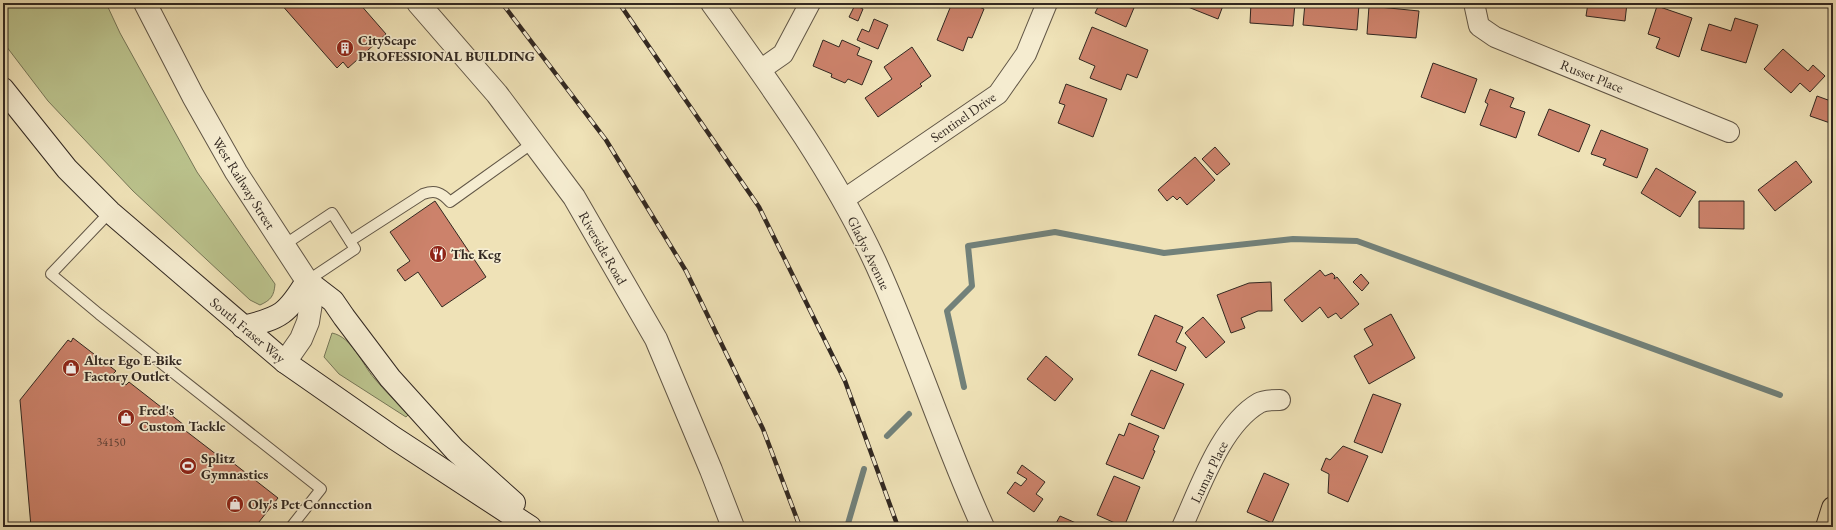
<svg xmlns="http://www.w3.org/2000/svg" width="1836" height="530" viewBox="0 0 1836 530" font-family="'EB Garamond',serif">
<style>
.green{fill:#bbc38d;stroke:#767657}
.lines{fill:none;stroke-linecap:round;stroke-linejoin:round}
.stream{stroke:#72817a;stroke-width:6}
.building{fill:#cc826b;stroke:#322821}
.service-casing{stroke:#615646;stroke-width:12}
.minor-casing{stroke:#615646;stroke-width:22}
.tertiary-casing{stroke:#615646;stroke-width:24}
.secondary-casing{stroke:#322821;stroke-width:24}
.motorway-casing{stroke:#322821;stroke-width:24}
.service{stroke:#f5ecd0;stroke-width:10}
.minor{stroke:#f5ecd0;stroke-width:20}
.tertiary{stroke:#f5ecd0;stroke-width:22}
.secondary{stroke:#f5ecd0;stroke-width:22}
.motorway{stroke:#efe2b7;stroke-width:22}
.rail-casing{stroke:#322821;stroke-width:4.5}
.rail{stroke:#f5ecd0;stroke-width:3;stroke-dasharray:9;stroke-linecap:butt}
.labels{text-anchor:middle;stroke-width:3.5;stroke-linejoin:round;paint-order:stroke}
.number-label{font-size:12px;fill:#583e34}
.poi-label{font-size:14px;font-weight:bold;fill:#322821;stroke:#f5ecd0;text-anchor:start}
.street-label{font-size:14px;fill:#322821;stroke:#f5ecd0}
</style>
<rect width="100%" height="100%" fill="#efe2b7"/>
<filter id="stains"><feTurbulence type="fractalNoise" baseFrequency=".005" numOctaves="4"/><feColorMatrix values="0 0 0 0 .2 0 0 0 0 .09 0 0 0 0 .02 0 0 0 .5 -.17"/></filter>
<radialGradient id="worn" r=".72"><stop offset=".6" stop-color="#630" stop-opacity="0"/><stop offset="1" stop-color="#630" stop-opacity=".3"/></radialGradient>
<g class="green">
<path d="M 3,3 L 106,3 L 120,33 L 197,172 L 275,284 C 274,296 271,300 260,305 L 250,300 L 133,191 L 48,101 L 3,42 Z"/>
<path d="M 332,333 C 352,337 362,364 374,378 C 385,391 397,403 408,415 L 406,417 L 339,374 L 324,357 Z"/>
</g>
<g class="lines">
<g class="stream">
<path d="M 964,387 L 947,311 L 972,286 L 968,246 L 1055,232 L 1164,253 L 1293,239 L 1357,241 L 1780,395"/>
<path d="M 887,436 L 909,414"/>
<path d="M 847,527 L 864,469"/>
</g>
</g>
<g class="building">
<path d="M 280,3 L 359,3 L 386,34 L 348,68 L 343,62 L 337,68 Z"/>
<path d="M 952,3 L 969,3 L 984,9 L 972,38 L 968,37 L 963,51 L 937,40 Z"/>
<path d="M 1100,3 L 1136,3 L 1126,27 L 1095,13 Z"/>
<path d="M 1178,3 L 1224,3 L 1218,19 Z"/>
<path d="M 1251,3 L 1295,3 L 1293,26 L 1250,23 Z"/>
<path d="M 1305,3 L 1359,5 L 1357,30 L 1303,25 Z"/>
<path d="M 1588,3 L 1627,3 L 1625,21 L 1586,16 Z"/>
<path d="M 855,5 L 863,9 L 858,21 L 849,17 Z"/>
<path d="M 1369,6 L 1419,11 L 1416,38 L 1367,34 Z"/>
<path d="M 1657,6 L 1692,18 L 1679,57 L 1656,48 L 1660,38 L 1648,34 Z"/>
<path d="M 1735,18 L 1758,25 L 1746,63 L 1701,50 L 1709,24 L 1731,31 Z"/>
<path d="M 874,19 L 888,25 L 878,49 L 857,40 L 862,29 L 869,32 Z"/>
<path d="M 1092,27 L 1148,50 L 1137,78 L 1127,74 L 1121,90 L 1090,78 L 1095,66 L 1079,59 Z"/>
<path d="M 823,40 L 839,47 L 842,40 L 860,48 L 857,55 L 872,61 L 862,85 L 848,79 L 845,83 L 831,77 L 832,74 L 813,66 Z"/>
<path d="M 912,47 L 931,76 L 920,84 L 922,86 L 878,117 L 865,98 L 892,79 L 884,67 Z"/>
<path d="M 1783,49 L 1808,71 L 1813,65 L 1825,76 L 1810,92 L 1800,83 L 1791,93 L 1764,69 Z"/>
<path d="M 1433,63 L 1477,79 L 1465,113 L 1421,97 Z"/>
<path d="M 1066,84 L 1107,99 L 1093,137 L 1058,123 L 1065,105 L 1059,103 Z"/>
<path d="M 1490,89 L 1514,98 L 1510,107 L 1525,112 L 1516,138 L 1480,125 L 1488,104 L 1485,102 Z"/>
<path d="M 1831,92 L 1833,93 L 1833,124 L 1810,116 L 1817,96 L 1828,100 Z"/>
<path d="M 1549,109 L 1590,125 L 1579,152 L 1538,135 Z"/>
<path d="M 1601,130 L 1648,149 L 1637,178 L 1603,165 L 1606,159 L 1591,154 Z"/>
<path d="M 1215,147 L 1230,164 L 1217,175 L 1202,159 Z"/>
<path d="M 1195,157 L 1215,180 L 1187,205 L 1180,197 L 1177,200 L 1173,196 L 1167,201 L 1158,190 Z"/>
<path d="M 1796,161 L 1812,182 L 1775,211 L 1758,190 Z"/>
<path d="M 1656,168 L 1696,192 L 1680,217 L 1641,193 Z"/>
<path d="M 435,201 L 486,277 L 442,307 L 418,272 L 405,281 L 397,270 L 410,261 L 390,232 Z"/>
<path d="M 1699,201 L 1744,201 L 1744,229 L 1699,228 Z"/>
<path d="M 1320,270 L 1325,276 L 1332,273 L 1335,276 L 1334,279 L 1337,277 L 1359,304 L 1341,319 L 1336,313 L 1328,318 L 1320,307 L 1302,322 L 1284,300 Z"/>
<path d="M 1361,274 L 1369,283 L 1362,291 L 1353,282 Z"/>
<path d="M 1271,282 L 1272,311 L 1258,311 L 1241,318 L 1245,328 L 1231,333 L 1217,295 L 1249,283 Z"/>
<path d="M 1391,314 L 1415,358 L 1369,384 L 1354,356 L 1373,345 L 1364,329 Z"/>
<path d="M 1155,315 L 1183,327 L 1176,342 L 1186,347 L 1176,371 L 1138,355 Z"/>
<path d="M 1203,317 L 1225,342 L 1206,358 L 1185,333 Z"/>
<path d="M 73,338 L 116,371 L 113,374 L 126,385 L 129,382 L 184,425 L 182,428 L 221,458 L 223,455 L 278,498 L 255,527 L 31,527 L 20,400 L 68,340 L 71,342 Z"/>
<path d="M 1046,356 L 1073,379 L 1055,401 L 1027,379 Z"/>
<path d="M 1151,370 L 1184,384 L 1164,429 L 1131,415 Z"/>
<path d="M 1373,394 L 1401,404 L 1382,453 L 1354,442 Z"/>
<path d="M 1129,423 L 1159,436 L 1153,450 L 1155,451 L 1143,479 L 1106,464 L 1119,434 L 1124,436 Z"/>
<path d="M 1343,446 L 1368,456 L 1348,502 L 1328,493 L 1329,474 L 1321,470 L 1326,458 L 1330,460 Z"/>
<path d="M 1022,465 L 1045,482 L 1036,494 L 1043,499 L 1034,512 L 1007,493 L 1015,482 L 1021,486 L 1027,479 L 1017,473 Z"/>
<path d="M 1264,473 L 1289,484 L 1272,523 L 1247,512 Z"/>
<path d="M 1114,476 L 1140,487 L 1124,527 L 1097,515 Z"/>
<path d="M 1060,516 L 1085,527 L 1054,527 Z"/>
</g>
<g class="lines">
<defs>
<g id="service">
<path d="M 110,212 L 51,274 L 99,314 L 321,489 L 291,527"/>
<path d="M 350,241 L 423,194 C 435,190 441,192 450,202 L 534,142"/>
<path d="M 284,245 L 332,213 L 355,249 L 307,281"/>
</g>
<g id="minor">
<path d="M 1474,3 L 1479,26 L 1495,37 L 1729,132"/>
<path d="M 760,70 L 783,54 L 810,3"/>
<path d="M 843,200 L 998,94 L 1026,54 L 1047,3"/>
<path d="M 1182,527 C 1200,488 1221,425 1259,403 C 1264,400 1274,400 1280,400"/>
</g>
<g id="tertiary">
<path d="M 145,3 L 193,96 L 236,172 L 307,281 L 311,303 L 308,322 L 301,339 L 285,362"/>
<path d="M 418,3 L 497,94 L 574,197 L 656,339 L 711,470 L 733,527"/>
<path d="M 712,3 C 772,87 834,172 877,266 C 916,352 944,442 983,527"/>
</g>
<g id="secondary">
<path d="M 3,89 L 67,169 L 110,212 L 285,362 L 394,438 L 530,527"/>
<path d="M 243,327 C 281,318 287,314 307,281 L 333,301 L 344,317 L 390,378 L 455,450 L 514,503"/>
</g>
<path id="motorway" d="M 1827,527 L 1833,508"/>
</defs>
<use href="#service" class="service-casing"/>
<use href="#minor" class="minor-casing"/>
<use href="#tertiary" class="tertiary-casing"/>
<use href="#secondary" class="secondary-casing"/>
<use href="#motorway" class="motorway-casing"/>
<use href="#service" class="service"/>
<use href="#minor" class="minor"/>
<use href="#tertiary" class="tertiary"/>
<use href="#secondary" class="secondary"/>
<use href="#motorway" class="motorway"/>
<defs>
<g id="rail">
<path d="M 502,3 L 606,140 L 686,271 L 763,429 L 800,527"/>
<path d="M 619,3 L 759,207 L 845,381 L 898,527"/>
</g>
</defs>
<use href="#rail" class="rail-casing"/>
<use href="#rail" class="rail"/>
</g>
<defs>
<symbol id="building-disc" viewBox="-11 -11 22 22"><circle r="9.5" fill="#8f2418" stroke="#f5ecd0"/><path d="M-4-6H4V6H1V3H-1V6H-4ZM-2.5-4.3h1.7v1.8h-1.7ZM.8-4.3h1.7v1.8H.8ZM-2.5-1h1.7V.8h-1.7ZM.8-1h1.7V.8H.8Z" fill="#fff"/></symbol>
<symbol id="restaurant-disc" viewBox="-11 -11 22 22"><circle r="9.5" fill="#8f2418" stroke="#f5ecd0"/><path d="M-5-6h1v4h1v-4h1v4h1v-4h1v5L-1.5 .5V6h-2V.5L-5-1ZM5-6V6H3V1.5H1.5Q1.5-4 5-6Z" fill="#fff"/></symbol>
<symbol id="shop-disc" viewBox="-11 -11 22 22"><circle r="9.5" fill="#8f2418" stroke="#f5ecd0"/><path d="M-5-2.5h2.3a2.7 3.5 0 0 1 5.4 0H5L5.5 6h-11ZM-1.5-2.5h3a1.5 2.3 0 0 0-3 0Z" fill="#fff"/></symbol>
<symbol id="stadium-disc" viewBox="-11 -11 22 22"><circle r="9.5" fill="#8f2418" stroke="#f5ecd0"/><path d="M0-5a6.5 5 0 1 0 0 10a6.5 5 0 1 0 0-10ZM-3.5-1.8h7v3.6h-7Z" fill="#fff"/></symbol>
</defs>
<g fill-rule="evenodd">
<use href="#building-disc" x="335" y="38" width="20" height="20"/>
<use href="#restaurant-disc" x="428" y="244" width="20" height="20"/>
<use href="#shop-disc" x="61" y="358" width="20" height="20"/>
<use href="#shop-disc" x="116" y="408" width="20" height="20"/>
<use href="#stadium-disc" x="178" y="456" width="20" height="20"/>
<use href="#shop-disc" x="225" y="494" width="20" height="20"/>
</g>
<g class="labels">
<g class="number-label">
<text x="111" y="446">34150</text>
</g>
<g class="poi-label">
<text x="358" y="45">CityScape<tspan x="358" dy="16">PROFESSIONAL BUILDING</tspan></text>
<text x="451" y="259">The Keg</text>
<text x="84" y="365">Alter Ego E-Bike<tspan x="84" dy="16">Factory Outlet</tspan></text>
<text x="139" y="415">Fred's<tspan x="139" dy="16">Custom Tackle</tspan></text>
<text x="201" y="463">Splitz<tspan x="201" dy="16">Gymnastics</tspan></text>
<text x="248" y="509">Oly's Pet Connection</text>
</g>
<g class="street-label">
<text transform="translate(1592 76) rotate(22)" y="5">Russet Place</text>
<text transform="translate(963 117) rotate(-35)" y="5">Sentinel Drive</text>
<text transform="translate(244 183) rotate(58)" y="5">West Railway Street</text>
<text transform="translate(603 248) rotate(60)" y="5">Riverside Road</text>
<text transform="translate(869 253) rotate(64)" y="5">Gladys Avenue</text>
<text transform="translate(248 330) rotate(40)" y="5">South Fraser Way</text>
<text transform="translate(1209 472) rotate(-64)" y="5">Lumar Place</text>
</g>
</g>
<rect width="1836" height="530" fill="none" stroke="#efe2b7" stroke-width="16"/>
<rect x="4" y="4" width="1828" height="522" fill="none" stroke="#322821" stroke-width="2"/>
<rect x="8" y="8" width="1820" height="514" fill="none" stroke="#322821"/>
<rect width="100%" height="100%" filter="url(#stains)"/>
<rect width="100%" height="100%" fill="url(#worn)"/>
</svg>
